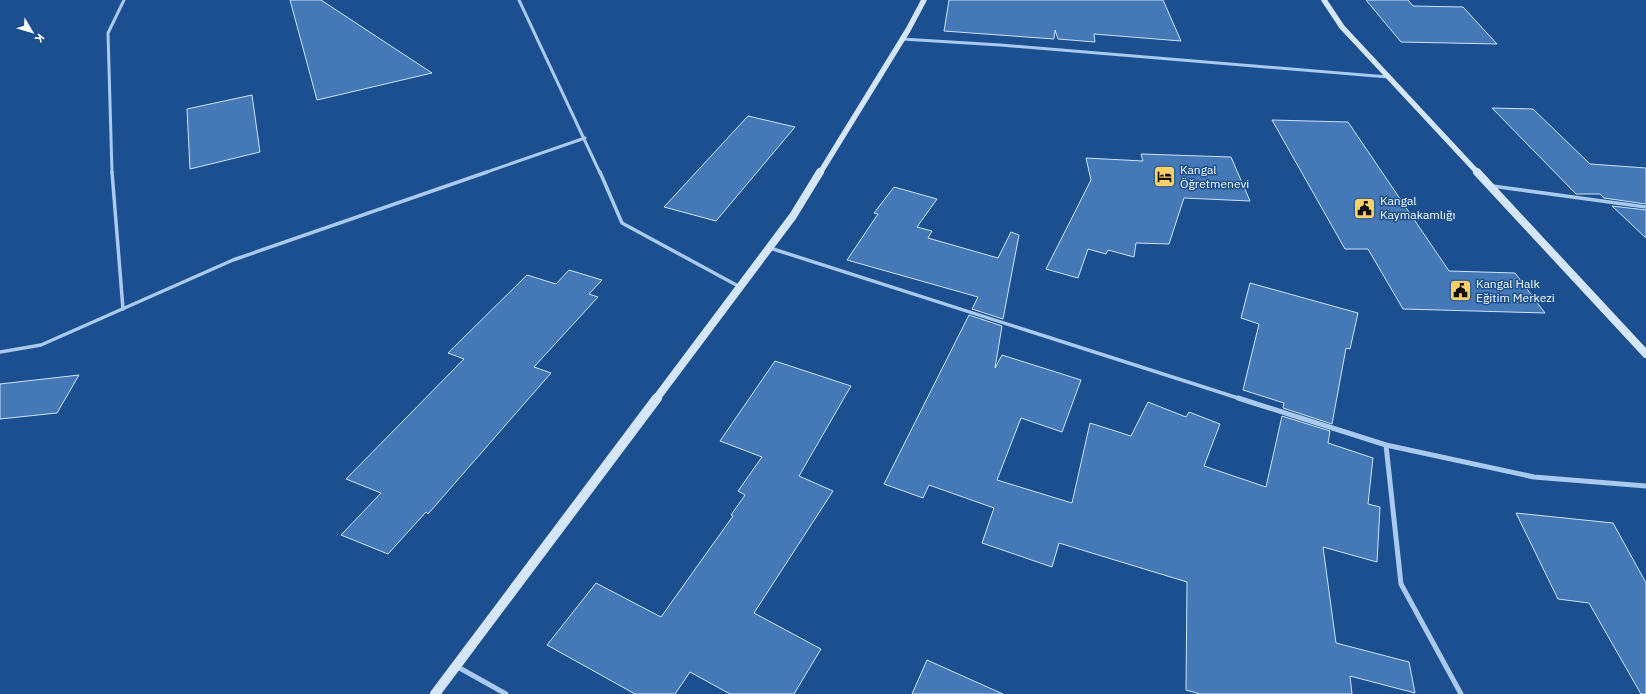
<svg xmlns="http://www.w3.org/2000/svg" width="1646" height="694" viewBox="0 0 1646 694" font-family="'IBM Plex Sans',sans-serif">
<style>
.building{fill:#4478b7;stroke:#cfe3fa}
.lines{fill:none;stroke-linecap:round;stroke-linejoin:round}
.street-far2{stroke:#a9c9ee;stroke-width:3}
.street-far1{stroke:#a9c9ee;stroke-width:3.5}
.street{stroke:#a9c9ee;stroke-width:5}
.secondary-far2{stroke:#d6e6fa;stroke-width:5.5}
.secondary-far1{stroke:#d6e6fa;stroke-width:8}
.secondary{stroke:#d6e6fa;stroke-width:10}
.labels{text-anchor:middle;stroke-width:3;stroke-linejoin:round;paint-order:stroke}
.poi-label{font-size:12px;fill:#fff;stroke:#1b4f8f;text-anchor:start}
</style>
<rect width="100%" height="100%" fill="#1b4f8f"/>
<g class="building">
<path d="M 290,0 L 321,0 L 432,73 L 317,100 Z"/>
<path d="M 949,0 L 1163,0 L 1181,41 L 1094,34 L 1095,42 L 1058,39 L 1055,30 L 1054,39 L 944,31 Z"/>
<path d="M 1366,0 L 1408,0 L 1413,6 L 1463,7 L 1497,44 L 1401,42 Z"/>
<path d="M 252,95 L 260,152 L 190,169 L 187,109 Z"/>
<path d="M 1492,108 L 1533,109 L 1590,164 L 1646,168 L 1646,204 L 1604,198 L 1600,194 L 1576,194 Z"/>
<path d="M 748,116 L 795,127 L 716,221 L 664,207 Z"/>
<path d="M 1272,120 L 1348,122 L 1449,271 L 1515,273 L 1545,313 L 1403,309 L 1368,249 L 1345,249 Z"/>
<path d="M 1141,154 L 1231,157 L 1250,201 L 1184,198 L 1169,244 L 1136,243 L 1134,257 L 1108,250 L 1106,254 L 1088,249 L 1078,278 L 1046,269 L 1091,180 L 1086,158 L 1143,161 Z"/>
<path d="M 894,187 L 937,199 L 917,227 L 932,231 L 928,238 L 998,258 L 1011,232 L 1019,235 L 1003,319 L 972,309 L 978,297 L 847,260 L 878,214 L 874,213 Z"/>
<path d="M 1612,206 L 1646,210 L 1646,238 Z"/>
<path d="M 569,270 L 602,280 L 589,294 L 598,297 L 534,367 L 551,373 L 428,514 L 426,512 L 388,554 L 341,535 L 381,493 L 346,479 L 464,359 L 448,353 L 527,275 L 556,284 Z"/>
<path d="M 1250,283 L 1358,313 L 1350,349 L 1346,348 L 1332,424 L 1283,408 L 1284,403 L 1243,390 L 1259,324 L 1241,318 Z"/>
<path d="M 969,315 L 1002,326 L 995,368 L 1002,355 L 1081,380 L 1062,432 L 1021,418 L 997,480 L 1072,503 L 1090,423 L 1131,436 L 1148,402 L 1186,417 L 1189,412 L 1220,424 L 1204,466 L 1266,487 L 1282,416 L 1330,431 L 1328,443 L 1373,458 L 1368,504 L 1380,507 L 1377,562 L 1323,547 L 1336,643 L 1409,662 L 1415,693 L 1350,676 L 1352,694 L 1200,694 L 1186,690 L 1187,582 L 1059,543 L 1052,567 L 982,543 L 994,508 L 929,485 L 923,498 L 884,484 Z"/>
<path d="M 775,361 L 851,386 L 799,476 L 833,491 L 754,613 L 821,649 L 794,694 L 730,694 L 690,672 L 675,694 L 635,694 L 547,645 L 596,583 L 661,617 L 733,516 L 731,515 L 745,495 L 738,491 L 762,457 L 720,441 Z"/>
<path d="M 79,375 L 57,413 L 0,419 L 0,384 Z"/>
<path d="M 1516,513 L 1613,523 L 1646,583 L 1646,694 L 1641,694 L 1589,603 L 1558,599 Z"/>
<path d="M 927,660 L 1003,694 L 912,694 Z"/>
</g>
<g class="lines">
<g class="street-far2">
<path d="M 519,0 L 600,173"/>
<path d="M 902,39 L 1000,45 L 1388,77"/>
<path d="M 112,173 L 108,33 L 124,0"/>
<path d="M 484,173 L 585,138"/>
</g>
<g class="street-far1">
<path d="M 112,172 L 123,309"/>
<path d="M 600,172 L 622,223 L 740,287"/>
<path d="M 1492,186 L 1646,207"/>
<path d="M 770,248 L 1241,399"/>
<path d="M 0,352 L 41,345 L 233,260 L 487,172"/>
</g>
<g class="street">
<path d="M 1238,398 L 1386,445 L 1534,477 L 1646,486"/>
<path d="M 1386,445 L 1401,584 L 1461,694"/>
<path d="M 456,666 L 506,694"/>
</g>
<g class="secondary-far2">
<path d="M 1324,0 L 1342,27 L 1478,173"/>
<path d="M 820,173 L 908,30 L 924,0"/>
</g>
<g class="secondary-far1">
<path d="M 1477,172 L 1646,354"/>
<path d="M 656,399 L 793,216 L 820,172"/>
</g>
<path class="secondary" d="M 435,694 L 657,398"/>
</g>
<defs>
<symbol id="hotel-square" viewBox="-11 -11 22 22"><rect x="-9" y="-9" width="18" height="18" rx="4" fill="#ffd166" stroke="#1b4f8f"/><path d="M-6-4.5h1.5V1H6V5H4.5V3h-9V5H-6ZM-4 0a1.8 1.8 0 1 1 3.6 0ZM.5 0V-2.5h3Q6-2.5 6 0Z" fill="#111"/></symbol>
<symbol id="civic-square" viewBox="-11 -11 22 22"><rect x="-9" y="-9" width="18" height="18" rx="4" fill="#ffd166" stroke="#1b4f8f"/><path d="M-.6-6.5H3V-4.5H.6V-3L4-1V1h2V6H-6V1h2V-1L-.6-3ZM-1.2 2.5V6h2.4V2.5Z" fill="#111"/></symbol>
</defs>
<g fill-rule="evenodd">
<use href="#hotel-square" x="1152" y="164" width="25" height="25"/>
<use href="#civic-square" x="1352" y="196" width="25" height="25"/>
<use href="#civic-square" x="1448" y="278" width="25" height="25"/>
</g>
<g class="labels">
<g class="poi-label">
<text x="1180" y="174">Kangal<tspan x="1180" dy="14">Öğretmenevi</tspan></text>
<text x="1380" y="205">Kangal<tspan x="1380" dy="14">Kaymakamlığı</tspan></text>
<text x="1476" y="288">Kangal Halk<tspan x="1476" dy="14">Eğitim Merkezi</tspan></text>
</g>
</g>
<g transform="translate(32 32) rotate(128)" stroke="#1b4f8f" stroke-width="3" paint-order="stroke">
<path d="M0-3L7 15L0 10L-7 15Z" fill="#ffffff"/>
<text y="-6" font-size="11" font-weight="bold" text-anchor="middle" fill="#ffffff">K</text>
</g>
</svg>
